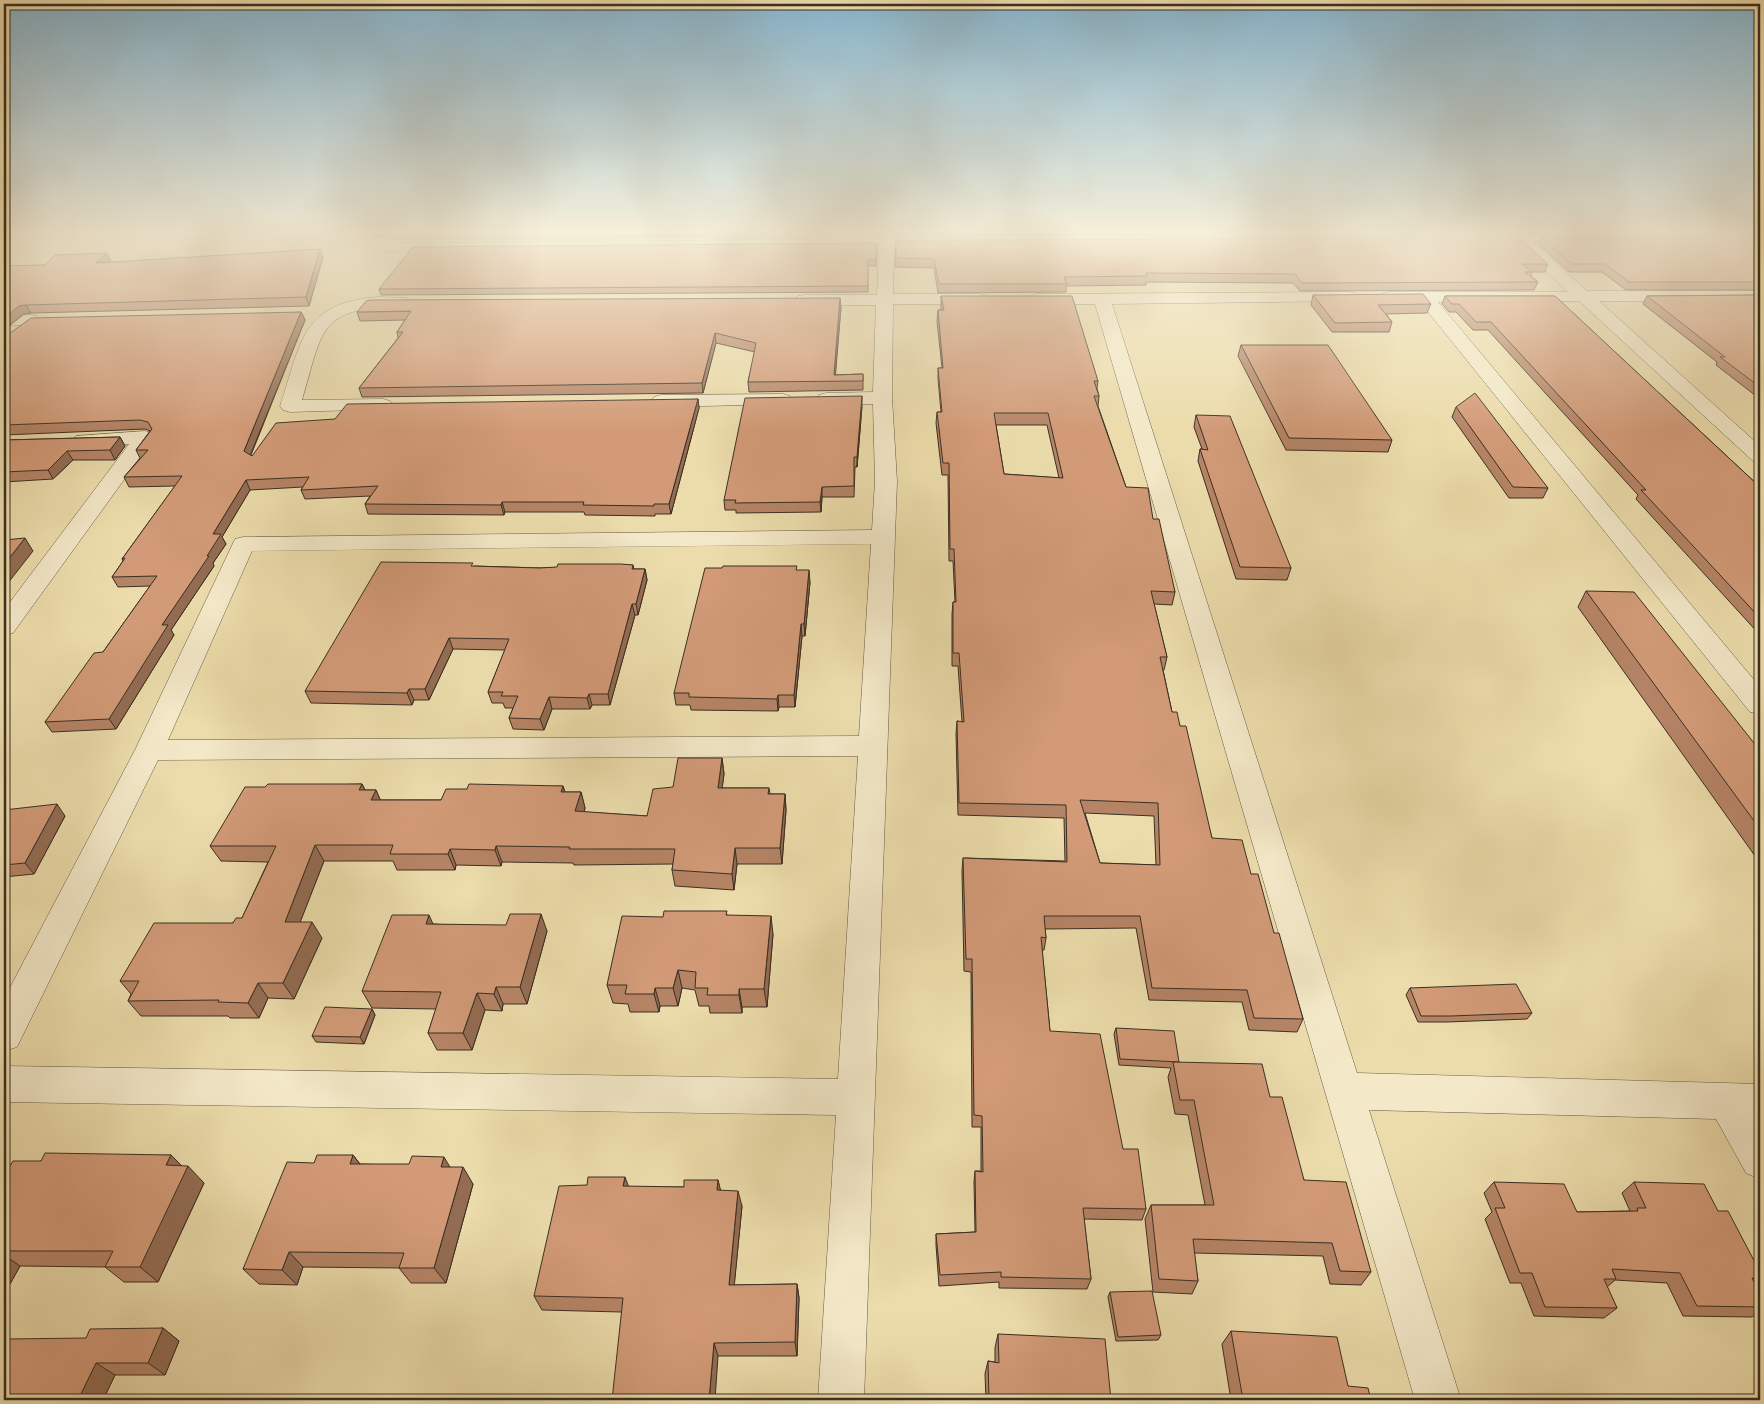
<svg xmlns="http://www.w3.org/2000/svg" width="1764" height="1404" viewBox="0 0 1764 1404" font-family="'EB Garamond',serif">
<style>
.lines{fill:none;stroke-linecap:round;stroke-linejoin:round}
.minor-casing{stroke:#665a44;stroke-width:1}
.minor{fill:#f3e8c8;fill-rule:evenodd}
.wall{fill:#b58466;stroke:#3a2f22;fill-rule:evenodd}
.shaded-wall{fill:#936c53;stroke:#3a2f22}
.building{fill:#d29a77;stroke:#3a2f22;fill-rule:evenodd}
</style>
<rect width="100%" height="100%" fill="#ecdcab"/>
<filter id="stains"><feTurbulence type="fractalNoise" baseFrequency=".004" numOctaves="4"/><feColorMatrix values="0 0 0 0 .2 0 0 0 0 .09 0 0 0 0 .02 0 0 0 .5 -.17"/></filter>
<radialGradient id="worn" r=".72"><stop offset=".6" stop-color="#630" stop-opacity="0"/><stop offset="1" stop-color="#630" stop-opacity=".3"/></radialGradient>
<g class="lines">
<defs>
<g id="minor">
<path d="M 880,234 L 894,234 L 894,239 L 934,238 L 942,243 L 934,248 L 894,248 L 893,294 L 979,294 L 985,295 L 987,299 L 985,303 L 979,304 L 893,304 L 892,398 L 897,481 L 864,1400 L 818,1400 L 836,1115 L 4,1102 L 4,1066 L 838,1079 L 858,756 L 158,760 L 17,1047 L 4,1051 L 4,999 L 135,750 L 235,539 L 243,537 L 872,530 L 875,481 L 873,404 L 826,405 L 819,403 L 816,399 L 819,395 L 826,393 L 873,392 L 876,305 L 804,305 L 798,304 L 796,300 L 798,296 L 804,295 L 877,295 L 879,248 L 387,251 L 379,246 L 382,243 L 879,239 ZM 871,544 L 859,736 L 168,740 L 252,551 Z"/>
<path d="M 1476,234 L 1585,234 L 1586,237 L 1584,240 L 1579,241 L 1532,241 L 1587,291 L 1760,291 L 1760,301 L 1599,301 L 1760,446 L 1760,463 L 1753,461 L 1579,301 L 1438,302 L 1760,687 L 1760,714 L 1750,712 L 1420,302 L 1383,301 L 1381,297 L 1383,293 L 1389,292 L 1568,292 L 1514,241 L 1477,240 L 1475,237 Z"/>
<path d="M 1349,292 L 1355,293 L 1357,297 L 1355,301 L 1112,304 L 1357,1073 L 1760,1084 L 1760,1179 L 1746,1173 L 1716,1119 L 1369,1110 L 1461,1400 L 1415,1400 L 1095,304 L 1037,304 L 1031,303 L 1029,299 L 1031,295 L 1037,294 Z"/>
<path d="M 379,297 L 407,298 L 409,302 L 407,306 L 401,307 C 318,307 323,330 302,400 L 383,399 L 390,401 L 393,405 L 390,409 L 290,412 L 283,410 L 280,406 C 302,342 300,303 379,297 Z"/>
<path d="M 31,315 L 37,316 L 40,320 L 37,324 L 4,326 L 4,316 Z"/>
<path d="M 783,394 L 790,396 L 793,400 L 790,404 L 661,407 L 654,405 L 651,401 L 654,397 L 661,395 Z"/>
<path d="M 145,431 L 152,433 L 155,437 L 13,633 L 4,635 L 4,610 L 129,444 L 83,446 L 76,444 L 73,440 L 76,436 Z"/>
</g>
</defs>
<use href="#minor" class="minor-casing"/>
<use href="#minor" class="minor"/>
</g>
<g class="wall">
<path d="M 373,234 L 879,234 L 878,236 L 414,239 L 373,237 Z"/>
<path d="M 895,234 L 1252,234 L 896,236 Z"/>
<path d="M 1760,235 L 1760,290 L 1626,290 L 1602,272 L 1569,272 L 1538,244 L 1541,237 Z"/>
<path d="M 896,241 L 1548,264 L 1545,272 L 1532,272 L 1531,276 L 1538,282 L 1534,290 L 1300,291 L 1293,283 L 1146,282 L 1146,285 L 1066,286 L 1066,292 L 938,293 L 934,268 L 895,267 Z"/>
<path d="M 877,243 L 876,266 L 868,266 L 868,292 L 381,295 L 379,289 Z"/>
<path d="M 323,257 L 309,306 L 31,313 L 24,314 L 4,330 L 45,265 L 111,261 L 110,262 Z"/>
<path d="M 1313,295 L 1431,304 L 1427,313 L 1386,314 L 1392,322 L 1389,332 L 1332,332 L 1311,305 Z"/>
<path d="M 1760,295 L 1760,399 L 1716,365 L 1717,362 L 1643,304 L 1647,296 Z"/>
<path d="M 941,296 L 1098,381 L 1097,388 L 1099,396 L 1098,406 L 1126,487 L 1153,519 L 1175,592 L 1172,605 L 1154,604 L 1167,657 L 1164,670 L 1163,670 L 1172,712 L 1180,726 L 1212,838 L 1251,874 L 1274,933 L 1303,1019 L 1297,1032 L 1249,1030 L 1242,1002 L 1149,1000 L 1136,928 L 1045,929 L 1046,938 L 1044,950 L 1042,950 L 1050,1031 L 1123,1149 L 1146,1209 L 1142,1220 L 1084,1219 L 1091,1279 L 1087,1289 L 999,1288 L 999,1282 L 939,1286 L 936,1245 L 936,1234 L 975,1232 L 974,1182 L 975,1171 L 981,1171 L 981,1127 L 972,1127 L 971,972 L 964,971 L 962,871 L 963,858 L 1065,861 L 1064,818 L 958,815 L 956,734 L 957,721 L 962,722 L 958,666 L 952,666 L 952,614 L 953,602 L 955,602 L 953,561 L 949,561 L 948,475 L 942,475 L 936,423 L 937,412 L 941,412 L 938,379 L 938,368 L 942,368 L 937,321 L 938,310 L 941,310 ZM 996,425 L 1047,425 L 1059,478 L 1004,474 ZM 1085,813 L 1154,816 L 1156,865 L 1100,863 Z"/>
<path d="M 1445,296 L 1555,296 L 1760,487 L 1760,635 L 1636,499 L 1638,495 L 1488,330 L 1473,330 L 1456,312 L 1449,312 L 1442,304 Z"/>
<path d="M 841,307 L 835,375 L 863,374 L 863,390 L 749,392 L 748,382 L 755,352 L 716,343 L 703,393 L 362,397 L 359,388 L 398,338 L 397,332 L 405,320 L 360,321 L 357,312 Z"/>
<path d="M 301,312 L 305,320 L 251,455 L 252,456 L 698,399 L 699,408 L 671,514 L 655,514 L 655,516 L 585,515 L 584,512 L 505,512 L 504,515 L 368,514 L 365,504 L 370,496 L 305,499 L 301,490 L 303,487 L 250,490 L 222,537 L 226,544 L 213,563 L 214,566 L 171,630 L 174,635 L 116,729 L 52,732 L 45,722 L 103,652 L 150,586 L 118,587 L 112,577 L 123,561 L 122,559 L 175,486 L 129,487 L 124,477 L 140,458 L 136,450 L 150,431 L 145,429 L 4,435 L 4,336 Z"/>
<path d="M 1241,345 L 1392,440 L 1388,452 L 1286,450 L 1238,356 Z"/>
<path d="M 862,406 L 857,467 L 855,467 L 854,497 L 822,497 L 821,512 L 736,513 L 736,510 L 725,510 L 724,500 Z"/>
<path d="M 1456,407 L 1548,488 L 1543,498 L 1509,498 L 1452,417 Z"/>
<path d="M 1196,415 L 1291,568 L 1287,580 L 1236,579 L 1198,461 L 1200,449 L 1202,449 L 1194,427 Z"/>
<path d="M 120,437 L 125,446 L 115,460 L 73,460 L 53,479 L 4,482 L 4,440 Z"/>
<path d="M 633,565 L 634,569 L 645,569 L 647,580 L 638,615 L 635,615 L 610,705 L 592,705 L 590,709 L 552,709 L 544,730 L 513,729 L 509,718 L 513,708 L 505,708 L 503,703 L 492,703 L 488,692 L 505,650 L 453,649 L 429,700 L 414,700 L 412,705 L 311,703 L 305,691 L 474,566 L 540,568 Z"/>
<path d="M 797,570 L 810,582 L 805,636 L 802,636 L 795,707 L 779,707 L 778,711 L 691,710 L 690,705 L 676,705 L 674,693 Z"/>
<path d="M 1586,591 L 1758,748 L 1760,748 L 1760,863 L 1578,607 Z"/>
<path d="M 722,758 L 724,774 L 722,788 L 769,788 L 770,794 L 785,794 L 786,810 L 782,864 L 737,864 L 734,890 L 675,886 L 672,870 L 673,864 L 574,865 L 573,863 L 502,862 L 501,866 L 456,865 L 455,870 L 397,870 L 393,861 L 324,861 L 300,922 L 322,938 L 294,999 L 268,998 L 259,1018 L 230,1018 L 228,1016 L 141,1016 L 128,1001 L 131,994 L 120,981 L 242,918 L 268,862 L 221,861 L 210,846 L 265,787 L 362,784 L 365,790 L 376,790 L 380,800 L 441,800 L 467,789 L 563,786 L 565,792 L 581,792 L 585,808 L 584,812 L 647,816 L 673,787 Z"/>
<path d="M 4,810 L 65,816 L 34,874 L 4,877 Z"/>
<path d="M 727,915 L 773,934 L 767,1007 L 742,1007 L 742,1013 L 710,1013 L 709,1006 L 699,1006 L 695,990 L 682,988 L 678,1006 L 660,1006 L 659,1012 L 630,1012 L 628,1004 L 613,1003 L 607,985 L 663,917 Z"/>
<path d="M 433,924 L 547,931 L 527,1004 L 503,1004 L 502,1011 L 485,1010 L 472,1050 L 437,1050 L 428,1033 L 436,1009 L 372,1008 L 362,991 Z"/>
<path d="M 1410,988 L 1532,1013 L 1527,1019 L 1447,1022 L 1418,1022 L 1406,995 Z"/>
<path d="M 372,1009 L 375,1015 L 364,1044 L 316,1042 L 312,1036 Z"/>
<path d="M 1116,1028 L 1179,1062 L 1270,1097 L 1304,1180 L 1371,1272 L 1361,1285 L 1330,1284 L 1323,1256 L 1194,1253 L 1198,1281 L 1192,1294 L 1153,1292 L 1145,1219 L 1151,1205 L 1205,1205 L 1188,1115 L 1175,1114 L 1168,1077 L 1171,1068 L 1119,1065 L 1114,1034 Z"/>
<path d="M 171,1155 L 181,1166 L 204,1183 L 158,1282 L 124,1282 L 105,1267 L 20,1266 L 10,1284 L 4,1284 L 4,1176 L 41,1161 Z"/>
<path d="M 353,1155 L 360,1164 L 450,1167 L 473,1184 L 446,1283 L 411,1283 L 399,1268 L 303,1267 L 297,1285 L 259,1284 L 243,1269 L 314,1163 Z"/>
<path d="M 718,1180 L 720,1190 L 742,1206 L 734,1285 L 797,1284 L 799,1298 L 797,1356 L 718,1356 L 621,1312 L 542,1310 L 534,1296 L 629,1187 L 684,1187 Z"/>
<path d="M 1494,1182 L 1577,1212 L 1630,1211 L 1622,1193 L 1634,1182 L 1718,1211 L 1760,1272 L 1760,1281 L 1756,1285 L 1760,1294 L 1760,1311 L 1752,1317 L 1683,1316 L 1667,1283 L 1615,1280 L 1607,1287 L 1617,1308 L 1604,1318 L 1534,1316 L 1521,1283 L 1510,1283 L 1485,1219 L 1492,1212 L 1484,1193 Z"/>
<path d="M 1110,1292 L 1161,1335 L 1158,1340 L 1116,1341 L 1108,1297 Z"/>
<path d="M 163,1328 L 179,1341 L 165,1375 L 115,1375 L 103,1400 L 86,1338 Z"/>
<path d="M 1231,1331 L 1348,1386 L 1371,1400 L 1231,1400 L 1222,1344 Z"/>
<path d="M 998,1334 L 1111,1400 L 986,1400 L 985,1374 L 988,1361 L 995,1362 L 995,1348 Z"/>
</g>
<g class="shaded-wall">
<path d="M 320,249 L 323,257 L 309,306 L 306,297 Z"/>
<path d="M 107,253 L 111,261 L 100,271 L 96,263 Z"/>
<path d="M 840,298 L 841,307 L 835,381 L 834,375 Z"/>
<path d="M 26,305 L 31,313 L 24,314 L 4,330 L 4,318 L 19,306 Z"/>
<path d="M 301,312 L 305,320 L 248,461 L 244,451 Z"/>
<path d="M 715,333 L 716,343 L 703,393 L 702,383 Z"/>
<path d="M 862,396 L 862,406 L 857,467 L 857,457 Z"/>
<path d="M 698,399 L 699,408 L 671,514 L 669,504 Z"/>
<path d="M 120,437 L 125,446 L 115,460 L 110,450 Z"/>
<path d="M 67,451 L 73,460 L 53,479 L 48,470 Z"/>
<path d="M 246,480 L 250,490 L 222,537 L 226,544 L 213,563 L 214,566 L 171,630 L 174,635 L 116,729 L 109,719 L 162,625 L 207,556 L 213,534 Z"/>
<path d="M 822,487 L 822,497 L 821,512 L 820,502 Z"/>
<path d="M 502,502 L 505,512 L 504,515 L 501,505 Z"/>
<path d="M 25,538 L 33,551 L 4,588 L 4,565 Z"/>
<path d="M 645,569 L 647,580 L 638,615 L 636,604 Z"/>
<path d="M 809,570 L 810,582 L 805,636 L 804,624 Z"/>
<path d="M 632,604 L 635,615 L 610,705 L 608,694 Z"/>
<path d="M 801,624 L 802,636 L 795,707 L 794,695 Z"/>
<path d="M 449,638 L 453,649 L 429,700 L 425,689 Z"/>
<path d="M 409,689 L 414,700 L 412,705 L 407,693 Z"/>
<path d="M 589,694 L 592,705 L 590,709 L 587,698 Z"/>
<path d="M 778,695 L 779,707 L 778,711 L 777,699 Z"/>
<path d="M 549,697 L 552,709 L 544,730 L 540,719 Z"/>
<path d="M 722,758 L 724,774 L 720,804 L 718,788 Z"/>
<path d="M 362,784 L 370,800 L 359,790 Z"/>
<path d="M 563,786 L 568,802 L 561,792 Z"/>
<path d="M 376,790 L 383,806 L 371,800 Z"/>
<path d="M 581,792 L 585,808 L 580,827 L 575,811 Z"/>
<path d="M 785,794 L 786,810 L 782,864 L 780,848 Z"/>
<path d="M 57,804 L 65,816 L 34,874 L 25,863 Z"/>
<path d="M 315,845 L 324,861 L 294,938 L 285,922 Z"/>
<path d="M 496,846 L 502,862 L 501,866 L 495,850 Z"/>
<path d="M 735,848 L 737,864 L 734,890 L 732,874 Z"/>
<path d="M 450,849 L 456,865 L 455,870 L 448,854 Z"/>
<path d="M 541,914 L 547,931 L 527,1004 L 520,987 Z"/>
<path d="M 429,915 L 437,933 L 426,924 Z"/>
<path d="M 771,916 L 773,934 L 767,1007 L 764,989 Z"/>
<path d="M 312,922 L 322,938 L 294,999 L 283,983 Z"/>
<path d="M 678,970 L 682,988 L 678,1006 L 673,988 Z"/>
<path d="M 258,983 L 268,998 L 259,1018 L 248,1003 Z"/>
<path d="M 496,987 L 503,1004 L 502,1011 L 494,994 Z"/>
<path d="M 655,988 L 660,1006 L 659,1012 L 654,994 Z"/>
<path d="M 739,989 L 742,1007 L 742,1013 L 739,995 Z"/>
<path d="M 477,993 L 485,1010 L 472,1050 L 463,1033 Z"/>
<path d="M 372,1009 L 375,1015 L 364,1044 L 360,1037 Z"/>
<path d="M 171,1155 L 186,1170 L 188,1166 L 204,1183 L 158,1282 L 140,1267 L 166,1165 Z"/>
<path d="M 353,1155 L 365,1171 L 350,1164 Z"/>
<path d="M 444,1157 L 454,1174 L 441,1167 Z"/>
<path d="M 463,1167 L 473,1184 L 446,1283 L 434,1268 Z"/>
<path d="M 625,1177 L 631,1193 L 623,1186 Z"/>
<path d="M 718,1180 L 722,1196 L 717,1190 Z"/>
<path d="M 738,1191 L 742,1206 L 733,1299 L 729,1285 Z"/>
<path d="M 289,1252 L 303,1267 L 297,1285 L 282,1270 Z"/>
<path d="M 4,1255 L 20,1266 L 10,1284 L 4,1280 Z"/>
<path d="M 797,1284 L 799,1298 L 797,1356 L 795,1342 Z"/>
<path d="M 163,1328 L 179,1341 L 165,1375 L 148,1363 Z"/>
<path d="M 714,1343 L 718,1356 L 715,1400 L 709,1400 Z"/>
<path d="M 96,1363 L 115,1375 L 103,1400 L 78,1400 Z"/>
</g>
<g class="building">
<path d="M 1760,235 L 1760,282 L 1629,282 L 1605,264 L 1572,264 L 1541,237 Z"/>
<path d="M 1517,236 L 1548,264 L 1522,264 L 1532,272 L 1525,272 L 1538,282 L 1302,283 L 1295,274 L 1146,273 L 1147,276 L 1064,277 L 1067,284 L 939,284 L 934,259 L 896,258 L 896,241 Z"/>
<path d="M 877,243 L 876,260 L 868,260 L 868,286 L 379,289 L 413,247 Z"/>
<path d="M 320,249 L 306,297 L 26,305 L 19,306 L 4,318 L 4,266 L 45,265 L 55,255 L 107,253 L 96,263 Z"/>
<path d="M 1423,294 L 1431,304 L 1378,305 L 1392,322 L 1335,323 L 1313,295 Z"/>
<path d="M 1760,295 L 1760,387 L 1720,357 L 1725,357 L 1647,296 Z"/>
<path d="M 941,296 L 1072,296 L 1098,381 L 1094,381 L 1099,396 L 1094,396 L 1126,487 L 1148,488 L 1153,519 L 1159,519 L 1175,592 L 1151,591 L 1167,657 L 1160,657 L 1172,712 L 1177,712 L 1180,726 L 1186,726 L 1212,838 L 1242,840 L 1251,874 L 1258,874 L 1274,933 L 1279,933 L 1303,1019 L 1254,1018 L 1247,990 L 1152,988 L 1140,916 L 1044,916 L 1046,938 L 1041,937 L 1050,1031 L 1100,1034 L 1123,1149 L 1138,1149 L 1146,1209 L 1083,1208 L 1091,1279 L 1001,1277 L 1001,1272 L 940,1275 L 936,1234 L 976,1232 L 975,1171 L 983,1172 L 982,1116 L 974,1115 L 972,959 L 966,959 L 963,858 L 1067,862 L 1066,805 L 959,803 L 957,721 L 964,722 L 959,653 L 953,653 L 953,602 L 956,602 L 954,549 L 950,549 L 949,463 L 943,463 L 937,412 L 942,412 L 938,368 L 943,368 L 938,310 L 944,310 ZM 994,413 L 1048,413 L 1063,478 L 1004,474 ZM 1080,800 L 1158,803 L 1160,865 L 1100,863 Z"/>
<path d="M 1445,296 L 1555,296 L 1760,487 L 1760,618 L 1641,490 L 1646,490 L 1491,322 L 1476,322 L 1459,304 L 1452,304 Z"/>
<path d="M 840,298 L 834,375 L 863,374 L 863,381 L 748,382 L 756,343 L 715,333 L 702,383 L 359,388 L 403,332 L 397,332 L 411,311 L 357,312 L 366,301 L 370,300 Z"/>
<path d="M 301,312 L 244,451 L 252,456 L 276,423 L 335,419 L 347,404 L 698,399 L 669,504 L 654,504 L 654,506 L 583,505 L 584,502 L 502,502 L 501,505 L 365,504 L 378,486 L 301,490 L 309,477 L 246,480 L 213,534 L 221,534 L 207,556 L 209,556 L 162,625 L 168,625 L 109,719 L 45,722 L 94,653 L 103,652 L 157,576 L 112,577 L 125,558 L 122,559 L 182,476 L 124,477 L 148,450 L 136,450 L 152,429 L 148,422 L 140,420 L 4,425 L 4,336 L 6,336 L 31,318 Z"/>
<path d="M 1241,345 L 1328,345 L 1392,440 L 1289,438 Z"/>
<path d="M 1475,393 L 1548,488 L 1513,487 L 1456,407 Z"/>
<path d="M 862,396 L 857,457 L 854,457 L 854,486 L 822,487 L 820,502 L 735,503 L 736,500 L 724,500 L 745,398 Z"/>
<path d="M 1196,415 L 1230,416 L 1291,568 L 1240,567 L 1200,449 L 1208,450 Z"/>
<path d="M 120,437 L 110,450 L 67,451 L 48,470 L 4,472 L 4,440 Z"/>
<path d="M 25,538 L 4,565 L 4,540 Z"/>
<path d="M 381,562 L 473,563 L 471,566 L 540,568 L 557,567 L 558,564 L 621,564 L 633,565 L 632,569 L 645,569 L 636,604 L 632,604 L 608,694 L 589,694 L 587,698 L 549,697 L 540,719 L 509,718 L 518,696 L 501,696 L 503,692 L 488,692 L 509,639 L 449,638 L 425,689 L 409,689 L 407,693 L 305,691 Z"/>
<path d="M 723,566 L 797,566 L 796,570 L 809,570 L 804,624 L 801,624 L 794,695 L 778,695 L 777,699 L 689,697 L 689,693 L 674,693 L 705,568 L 722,568 Z"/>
<path d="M 1586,591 L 1634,592 L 1758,748 L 1760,748 L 1760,829 Z"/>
<path d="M 678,758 L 722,758 L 718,788 L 769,788 L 768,794 L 785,794 L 780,848 L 735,848 L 732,874 L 672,870 L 675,849 L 569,849 L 570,847 L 496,846 L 495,850 L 450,849 L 448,854 L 390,854 L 393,845 L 315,845 L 285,922 L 312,922 L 283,983 L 258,983 L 248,1003 L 218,1002 L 219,1000 L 128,1001 L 139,981 L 120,981 L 154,923 L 233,923 L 236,918 L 242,918 L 276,846 L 210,846 L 245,787 L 265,787 L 268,784 L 362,784 L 359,790 L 376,790 L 371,800 L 441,800 L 446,789 L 467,789 L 469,784 L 563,786 L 561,792 L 581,792 L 575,811 L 647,816 L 653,789 L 673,787 Z"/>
<path d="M 57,804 L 25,863 L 4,865 L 4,810 Z"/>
<path d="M 664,911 L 727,911 L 726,915 L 771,916 L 764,989 L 739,989 L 739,995 L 707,995 L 708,988 L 695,988 L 696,972 L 678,970 L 673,988 L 655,988 L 654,994 L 625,994 L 627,985 L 607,985 L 622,916 L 663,917 Z"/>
<path d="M 510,914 L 541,914 L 520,987 L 496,987 L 494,994 L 477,993 L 463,1033 L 428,1033 L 441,992 L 362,991 L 392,915 L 429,915 L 426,924 L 506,925 Z"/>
<path d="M 1516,984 L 1532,1013 L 1451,1016 L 1421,1016 L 1410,988 Z"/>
<path d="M 325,1007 L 372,1009 L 360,1037 L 312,1036 Z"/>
<path d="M 1116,1028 L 1174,1031 L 1179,1062 L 1120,1059 Z"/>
<path d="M 1173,1062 L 1262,1064 L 1270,1097 L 1282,1097 L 1304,1180 L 1346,1182 L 1371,1272 L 1340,1271 L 1332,1243 L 1193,1239 L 1198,1281 L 1159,1279 L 1151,1205 L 1214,1205 L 1194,1100 L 1180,1100 Z"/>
<path d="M 45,1153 L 171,1155 L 166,1165 L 188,1166 L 140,1267 L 105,1267 L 113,1251 L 4,1251 L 4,1176 L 13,1161 L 41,1161 Z"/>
<path d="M 317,1155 L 353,1155 L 350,1164 L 409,1164 L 412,1156 L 444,1157 L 441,1167 L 463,1167 L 434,1268 L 399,1268 L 404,1253 L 289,1252 L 282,1270 L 243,1269 L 287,1162 L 314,1163 Z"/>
<path d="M 588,1177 L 625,1177 L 623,1186 L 684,1187 L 684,1180 L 718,1180 L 717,1190 L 738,1191 L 729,1285 L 797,1284 L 795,1342 L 714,1343 L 709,1400 L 612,1400 L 623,1298 L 534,1296 L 559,1186 L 587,1185 Z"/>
<path d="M 1494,1182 L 1564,1184 L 1577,1212 L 1638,1211 L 1637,1208 L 1646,1208 L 1634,1182 L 1704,1184 L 1718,1211 L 1728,1211 L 1760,1272 L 1760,1279 L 1752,1278 L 1760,1294 L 1760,1307 L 1697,1306 L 1680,1273 L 1612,1269 L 1616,1279 L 1604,1279 L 1617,1308 L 1545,1307 L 1532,1273 L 1520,1273 L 1495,1208 L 1505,1208 Z"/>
<path d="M 1152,1291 L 1161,1335 L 1118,1337 L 1110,1292 Z"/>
<path d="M 163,1328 L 148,1363 L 96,1363 L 78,1400 L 4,1400 L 4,1348 L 8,1339 L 86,1338 L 90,1329 Z"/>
<path d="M 1231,1331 L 1337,1337 L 1348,1386 L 1368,1388 L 1371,1400 L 1243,1400 Z"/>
<path d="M 998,1334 L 1105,1339 L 1111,1400 L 989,1400 L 988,1361 L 999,1363 Z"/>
</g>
<linearGradient id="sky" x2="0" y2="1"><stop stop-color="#88b7d0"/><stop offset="0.54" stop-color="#f6efd9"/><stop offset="1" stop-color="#f6efd9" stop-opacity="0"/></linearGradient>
<rect width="1764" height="431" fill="url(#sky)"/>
<rect width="1764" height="1404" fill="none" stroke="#ecdcab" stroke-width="20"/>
<rect x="5" y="5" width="1754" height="1394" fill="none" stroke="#3a2f22" stroke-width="2.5"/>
<rect x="10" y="10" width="1744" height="1384" fill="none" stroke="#3a2f22"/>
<rect width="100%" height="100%" filter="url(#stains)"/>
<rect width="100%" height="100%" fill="url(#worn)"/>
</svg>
